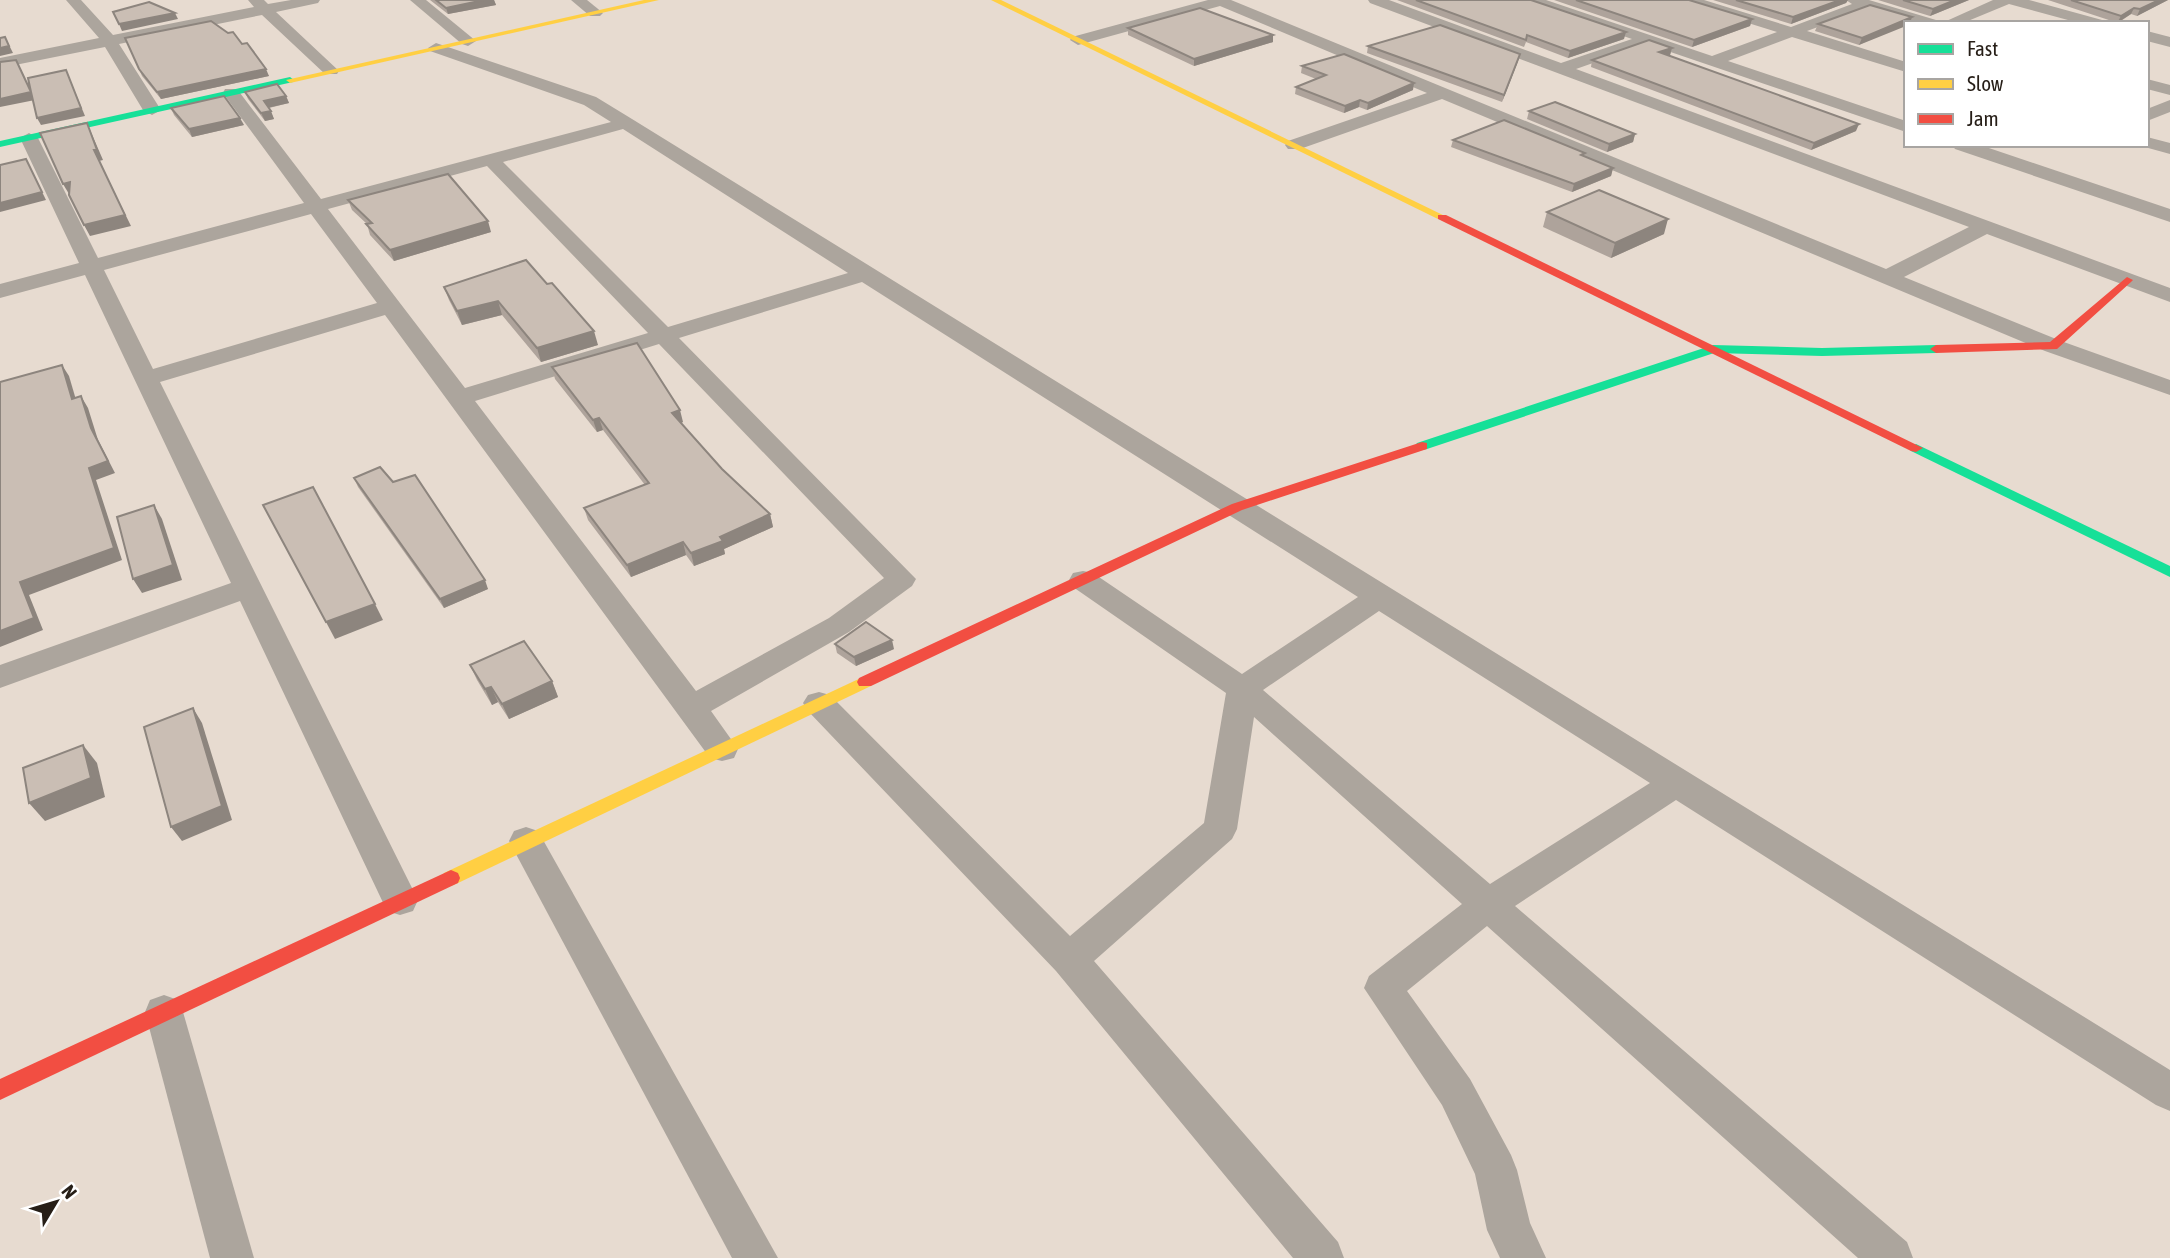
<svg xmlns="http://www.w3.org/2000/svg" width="2170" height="1258" viewBox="0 0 2170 1258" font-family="'Asap Condensed',sans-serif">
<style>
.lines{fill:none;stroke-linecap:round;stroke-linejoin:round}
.street{fill:#aca59d;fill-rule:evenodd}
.fast{fill:#16e098;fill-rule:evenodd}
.slow{fill:#ffcf43;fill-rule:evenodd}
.jam{fill:#f24e42;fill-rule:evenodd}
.wall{fill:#aea39b}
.shaded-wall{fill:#8d857e}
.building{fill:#cabeb4;stroke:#8d857e;stroke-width:2}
</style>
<rect width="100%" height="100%" fill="#e7dbd0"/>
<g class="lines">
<g class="street">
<path d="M 66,0 L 81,0 L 113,35 L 254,7 L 248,0 L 264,0 L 268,4 L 291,0 L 320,0 L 318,3 L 276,12 L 339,71 L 337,74 L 325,74 L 262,15 L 119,44 L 161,110 L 152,115 L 143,110 L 105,47 L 0,68 L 0,58 L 99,38 Z"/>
<path d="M 410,0 L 426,0 L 476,41 L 468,46 L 462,44 Z"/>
<path d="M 571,0 L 587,0 L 603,13 L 600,16 L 590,16 Z"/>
<path d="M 1208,0 L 1231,0 L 1886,269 L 1969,227 L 1370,3 L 1368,0 L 1389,0 L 1561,63 L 1632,39 L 1527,3 L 1525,0 L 1546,0 L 1712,56 L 1777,32 L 1684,3 L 1682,0 L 1704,0 L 1791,27 L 1852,4 L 1846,0 L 1869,0 L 1936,20 L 1938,23 L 1914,23 L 1867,9 L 1807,31 L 1906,62 L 1906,72 L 1792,37 L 1728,61 L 1906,121 L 1906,132 L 1647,44 L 1576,69 L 2170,288 L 2170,302 L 1987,234 L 1904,277 L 2061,341 L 2170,380 L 2170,395 L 2045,351 L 1442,99 L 1300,149 L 1288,149 L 1285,145 L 1288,141 L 1427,93 L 1220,6 L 1078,45 L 1070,40 L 1072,37 Z"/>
<path d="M 1993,0 L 2029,0 L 2102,20 L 2104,23 L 2079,23 L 2009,4 L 1963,23 L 1942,23 Z"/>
<path d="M 2147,31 L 2170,37 L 2170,47 L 2147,41 Z"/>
<path d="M 436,43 L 596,97 L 632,119 L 2170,1070 L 2170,1111 L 2156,1105 L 1676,800 L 1515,906 L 1907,1242 L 1913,1258 L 1858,1258 L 1487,926 L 1407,991 L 1470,1079 L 1511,1155 L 1517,1170 L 1530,1223 L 1546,1258 L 1500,1258 L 1487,1230 L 1475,1174 L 1442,1105 L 1364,988 L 1369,976 L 1462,904 L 1254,717 L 1237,829 L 1232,839 L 1094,961 L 1338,1242 L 1344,1258 L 1293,1258 L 1056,971 L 808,711 L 803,703 L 808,695 L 819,692 L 830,695 L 1070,936 L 1204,823 L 1226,693 L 1073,587 L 1069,580 L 1073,573 L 1083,571 L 1093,573 L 1242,674 L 1358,597 L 862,282 L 679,338 L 916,579 L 912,586 L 849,632 L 711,711 L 738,749 L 734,758 L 722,761 L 710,758 L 385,315 L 160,382 L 418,900 L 413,911 L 400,915 L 387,911 L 240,601 L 0,688 L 0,665 L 231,583 L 85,275 L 0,298 L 0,284 L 79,263 L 20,138 L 29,133 L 38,138 L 98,258 L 304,203 L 223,93 L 225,89 L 237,89 L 321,199 L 611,122 L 584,105 L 430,51 L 428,48 ZM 623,129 L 848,273 L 668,327 L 503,162 ZM 487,166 L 648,333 L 465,388 L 328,209 ZM 311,214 L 377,303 L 153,369 L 104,270 ZM 659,344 L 884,578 L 829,618 L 696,691 L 475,401 ZM 1379,611 L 1650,783 L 1490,884 L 1263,690 Z"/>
<path d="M 2147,79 L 2170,85 L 2170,95 L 2147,89 Z"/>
<path d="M 2170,100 L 2170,112 L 2147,121 L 2147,109 Z"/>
<path d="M 2147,137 L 2170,143 L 2170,154 L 2141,146 L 2147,145 Z"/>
<path d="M 1952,145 L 1980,145 L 2170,209 L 2170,222 L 1955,149 Z"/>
<path d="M 526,827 L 538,831 L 778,1258 L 732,1258 L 509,841 L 514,831 Z"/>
<path d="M 164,995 L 178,1000 L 183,1012 L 254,1258 L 210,1258 L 145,1012 L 150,1000 Z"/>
</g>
<g class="fast">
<path d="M 290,77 L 294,80 L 293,82 L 0,147 L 0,141 Z"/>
<path d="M 1713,345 L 1822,348 L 1936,345 L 1942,349 L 1936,353 L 1822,356 L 1714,353 L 1427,449 L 1422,450 L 1415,446 L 1417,443 Z"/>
<path d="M 1916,444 L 2170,566 L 2170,577 L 1911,451 L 1909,448 Z"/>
</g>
<g class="slow">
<path d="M 644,0 L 659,0 L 290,83 L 286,80 Z"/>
<path d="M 991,0 L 1001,0 L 1447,217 L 1438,219 Z"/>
<path d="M 865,676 L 871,678 L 873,682 L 871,686 L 458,883 L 451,886 L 444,883 L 442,878 L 444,873 Z"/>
</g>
<g class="jam">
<path d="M 1438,215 L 1446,215 L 1923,448 L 1916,452 L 1911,451 L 1438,219 Z"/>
<path d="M 2127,277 L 2133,280 L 2131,282 L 2057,349 L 1936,353 L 1930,349 L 1936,345 L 2050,342 Z"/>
<path d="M 1422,442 L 1427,443 L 1427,449 L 1242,510 L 871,686 L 859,686 L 857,682 L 859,678 L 1232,504 Z"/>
<path d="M 451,870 L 458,873 L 460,878 L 458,883 L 0,1100 L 0,1079 Z"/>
</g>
</g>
<g class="wall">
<path d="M 430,0 L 494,0 L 496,5 L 448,14 Z"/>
<path d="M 1397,0 L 1531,0 L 1624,39 L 1568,58 L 1526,42 L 1524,47 Z"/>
<path d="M 1554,0 L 1689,0 L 1752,19 L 1750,26 L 1692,47 Z"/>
<path d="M 1713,0 L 1848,0 L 1846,3 L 1791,24 Z"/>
<path d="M 1878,0 L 1969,0 L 1930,16 Z"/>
<path d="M 2048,0 L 2168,0 L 2137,16 L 2131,14 L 2118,23 Z"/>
<path d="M 1912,17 L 1859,45 L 1815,31 L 1818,24 Z"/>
<path d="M 1128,28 L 1273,35 L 1273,42 L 1194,66 L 1128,35 Z"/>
<path d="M 125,38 L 242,44 L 269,76 L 161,99 L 142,76 Z"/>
<path d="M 1368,46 L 1518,61 L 1502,102 L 1367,53 Z"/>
<path d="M 1672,48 L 1670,55 L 1668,55 L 1856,131 L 1811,150 L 1591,67 L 1592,60 Z"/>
<path d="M 1302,66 L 1413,90 L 1367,110 L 1359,107 L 1344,113 L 1295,94 L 1296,87 L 1316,79 L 1301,73 Z"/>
<path d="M 245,92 L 286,96 L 289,103 L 269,108 L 274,119 L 265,121 L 248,99 Z"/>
<path d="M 171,108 L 244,125 L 192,137 L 174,115 Z"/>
<path d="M 1529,111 L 1635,134 L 1633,142 L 1607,152 L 1527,119 Z"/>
<path d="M 1453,140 L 1584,156 L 1613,168 L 1611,176 L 1572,192 L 1451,147 Z"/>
<path d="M 348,200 L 491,232 L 394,261 L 370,235 L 367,224 L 352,210 Z"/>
<path d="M 1547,212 L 1664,234 L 1611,258 L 1543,227 Z"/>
<path d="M 526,260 L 598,345 L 541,362 L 502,315 L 462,325 L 449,300 L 444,287 Z"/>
<path d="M 552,367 L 683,422 L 681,423 L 722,469 L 770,514 L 773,527 L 724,549 L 725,554 L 694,566 L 686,555 L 631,577 L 588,520 L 584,508 L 645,485 L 603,430 L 597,432 L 555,379 Z"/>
<path d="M 354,478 L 393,482 L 488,589 L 444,608 L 358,487 Z"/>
<path d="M 835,644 L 894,649 L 856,666 L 837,653 Z"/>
<path d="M 470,665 L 552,681 L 558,697 L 509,719 L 498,702 L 492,705 L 477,680 Z"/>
</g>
<g class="shaded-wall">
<path d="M 484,0 L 494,0 L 496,5 L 448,14 L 446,8 Z"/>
<path d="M 1840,0 L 1848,0 L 1846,3 L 1791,24 L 1793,17 Z"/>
<path d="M 1955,0 L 1969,0 L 1930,16 L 1933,9 Z"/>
<path d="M 2159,0 L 2168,0 L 2137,16 L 2140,9 Z"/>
<path d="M 2134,8 L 2131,14 L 2117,23 L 2121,16 Z"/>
<path d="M 175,13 L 178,19 L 122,31 L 119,24 Z"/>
<path d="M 1912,17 L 1910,23 L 1906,23 L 1906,26 L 1859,45 L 1862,38 Z"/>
<path d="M 1752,19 L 1750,26 L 1692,47 L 1694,40 Z"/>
<path d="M 1626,32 L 1624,39 L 1568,58 L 1570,51 Z"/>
<path d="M 1273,35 L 1273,42 L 1194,66 L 1194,59 Z"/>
<path d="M 5,37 L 13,53 L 0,56 L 0,48 Z"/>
<path d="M 1672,48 L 1670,55 L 1657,59 L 1659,52 Z"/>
<path d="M 1520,54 L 1518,61 L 1502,102 L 1504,95 Z"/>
<path d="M 266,69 L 269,76 L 161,99 L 157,92 Z"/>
<path d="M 66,70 L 85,116 L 41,125 L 37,118 Z"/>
<path d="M 1414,83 L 1413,90 L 1367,110 L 1368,103 Z"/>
<path d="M 31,92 L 35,100 L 0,107 L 0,99 Z"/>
<path d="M 286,96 L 289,103 L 267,108 L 264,101 Z"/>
<path d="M 1360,100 L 1359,107 L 1344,113 L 1345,106 Z"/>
<path d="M 271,111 L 274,119 L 265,121 L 261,113 Z"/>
<path d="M 240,118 L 244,125 L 192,137 L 189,129 Z"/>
<path d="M 87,123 L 103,160 L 99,161 L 131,226 L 90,236 L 84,225 Z"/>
<path d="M 1859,124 L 1856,131 L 1811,150 L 1814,143 Z"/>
<path d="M 1635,134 L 1633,142 L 1607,152 L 1609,144 Z"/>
<path d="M 26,159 L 46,200 L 0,212 L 0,203 Z"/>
<path d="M 1613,168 L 1611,176 L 1572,192 L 1574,184 Z"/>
<path d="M 70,182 L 69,194 L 63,184 Z"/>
<path d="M 1668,219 L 1664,234 L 1611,258 L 1615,243 Z"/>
<path d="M 488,221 L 491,232 L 394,261 L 390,250 Z"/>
<path d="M 498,301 L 502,315 L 462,325 L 457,311 Z"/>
<path d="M 594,331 L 598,345 L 541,362 L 537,348 Z"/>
<path d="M 62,365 L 69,376 L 79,410 L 72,399 Z"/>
<path d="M 81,396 L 88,408 L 98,440 L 115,473 L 96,480 L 122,560 L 29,595 L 43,630 L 0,647 L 0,631 L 20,582 L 89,468 L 91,428 Z"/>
<path d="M 680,410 L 683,422 L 675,425 L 672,413 Z"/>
<path d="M 599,418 L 603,430 L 597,432 L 593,420 Z"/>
<path d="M 154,505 L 162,519 L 182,580 L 142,593 L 133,579 Z"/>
<path d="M 770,514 L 773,527 L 724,549 L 725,554 L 694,566 L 691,553 L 720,537 Z"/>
<path d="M 683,542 L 686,555 L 631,577 L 627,565 Z"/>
<path d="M 485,580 L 488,589 L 444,608 L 440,599 Z"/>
<path d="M 375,604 L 383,620 L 335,639 L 326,622 Z"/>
<path d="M 892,640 L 894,649 L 856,666 L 854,657 Z"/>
<path d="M 552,681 L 558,697 L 509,719 L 502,704 Z"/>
<path d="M 491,687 L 498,702 L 492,705 L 485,689 Z"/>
<path d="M 193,708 L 202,723 L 232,820 L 182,841 L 171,827 Z"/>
<path d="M 83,745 L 97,763 L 105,797 L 45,821 L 29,803 Z"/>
</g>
<g class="building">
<path d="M 436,0 L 484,0 L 446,8 Z"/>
<path d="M 1416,0 L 1531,0 L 1626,32 L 1570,51 L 1527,35 L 1526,40 Z"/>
<path d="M 1576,0 L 1689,0 L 1752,19 L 1694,40 Z"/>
<path d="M 1736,0 L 1840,0 L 1793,17 Z"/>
<path d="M 1903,0 L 1955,0 L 1933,9 Z"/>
<path d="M 2071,0 L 2159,0 L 2140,9 L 2134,8 L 2121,16 Z"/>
<path d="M 149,2 L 175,13 L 119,24 L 113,12 Z"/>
<path d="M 1870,5 L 1912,17 L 1862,38 L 1818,24 Z"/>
<path d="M 1200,8 L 1273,35 L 1194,59 L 1128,28 Z"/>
<path d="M 211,21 L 228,33 L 233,32 L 242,44 L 247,43 L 266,69 L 157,92 L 139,69 L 125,38 Z"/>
<path d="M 1440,25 L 1520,54 L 1504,95 L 1368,46 Z"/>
<path d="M 5,37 L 9,46 L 0,48 L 0,38 Z"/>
<path d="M 1649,40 L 1672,48 L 1659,52 L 1859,124 L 1814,143 L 1592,60 Z"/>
<path d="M 1344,54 L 1414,83 L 1368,103 L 1360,100 L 1345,106 L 1296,87 L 1326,75 L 1302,66 Z"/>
<path d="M 16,60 L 31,92 L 28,78 L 66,70 L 81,108 L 37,118 L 31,92 L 0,99 L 0,62 Z"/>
<path d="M 277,84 L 286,96 L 264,101 L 271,111 L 261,113 L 245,92 Z"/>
<path d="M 224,96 L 240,118 L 189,129 L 171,108 Z"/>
<path d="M 1555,102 L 1635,134 L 1609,144 L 1529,111 Z"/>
<path d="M 1504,120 L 1585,153 L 1581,155 L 1613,168 L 1574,184 L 1453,140 Z"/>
<path d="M 87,123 L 97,150 L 94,150 L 125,215 L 84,225 L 69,195 L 70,182 L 63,184 L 40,133 Z"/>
<path d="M 26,159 L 42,192 L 0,203 L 0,165 Z"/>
<path d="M 448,174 L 488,221 L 390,250 L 366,224 L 372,223 L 348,200 Z"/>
<path d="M 1599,190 L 1668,219 L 1615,243 L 1547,212 Z"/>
<path d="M 526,260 L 547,284 L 552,283 L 594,331 L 537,348 L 498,301 L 457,311 L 444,287 Z"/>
<path d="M 637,343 L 680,410 L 672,413 L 722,469 L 770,514 L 720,537 L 723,541 L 691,553 L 683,542 L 627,565 L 584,508 L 649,483 L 599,418 L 593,420 L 552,367 Z"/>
<path d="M 62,365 L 72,399 L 81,396 L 91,428 L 108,461 L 89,468 L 114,548 L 20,582 L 34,618 L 0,631 L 0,382 Z"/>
<path d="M 380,467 L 393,482 L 415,475 L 485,580 L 440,599 L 354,478 Z"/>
<path d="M 313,487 L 375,604 L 326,622 L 263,505 Z"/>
<path d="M 154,505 L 173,565 L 133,579 L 117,517 Z"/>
<path d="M 866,622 L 892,640 L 854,657 L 835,644 Z"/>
<path d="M 524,641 L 552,681 L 502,704 L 491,687 L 485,689 L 470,665 Z"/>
<path d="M 193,708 L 222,806 L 171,827 L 144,727 Z"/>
<path d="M 83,745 L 91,778 L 29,803 L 23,768 Z"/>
</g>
<rect x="1904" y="21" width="245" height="126" fill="#ffffff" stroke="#a8a5a2" stroke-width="2"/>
<rect x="1918" y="44" width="35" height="10" fill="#16e098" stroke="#a8a5a2" stroke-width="2"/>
<text x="1967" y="56" font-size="21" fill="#261e17">Fast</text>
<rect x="1918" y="79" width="35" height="10" fill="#ffcf43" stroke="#a8a5a2" stroke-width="2"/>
<text x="1967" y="91" font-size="21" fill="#261e17">Slow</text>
<rect x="1918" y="114" width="35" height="10" fill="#f24e42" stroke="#a8a5a2" stroke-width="2"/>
<text x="1967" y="126" font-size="21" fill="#261e17">Jam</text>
<g transform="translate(56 1202) rotate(52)" stroke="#ffffff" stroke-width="5" paint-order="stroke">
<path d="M0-5L12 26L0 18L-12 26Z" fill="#261e17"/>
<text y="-10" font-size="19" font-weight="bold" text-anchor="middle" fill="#261e17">N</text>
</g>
</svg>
